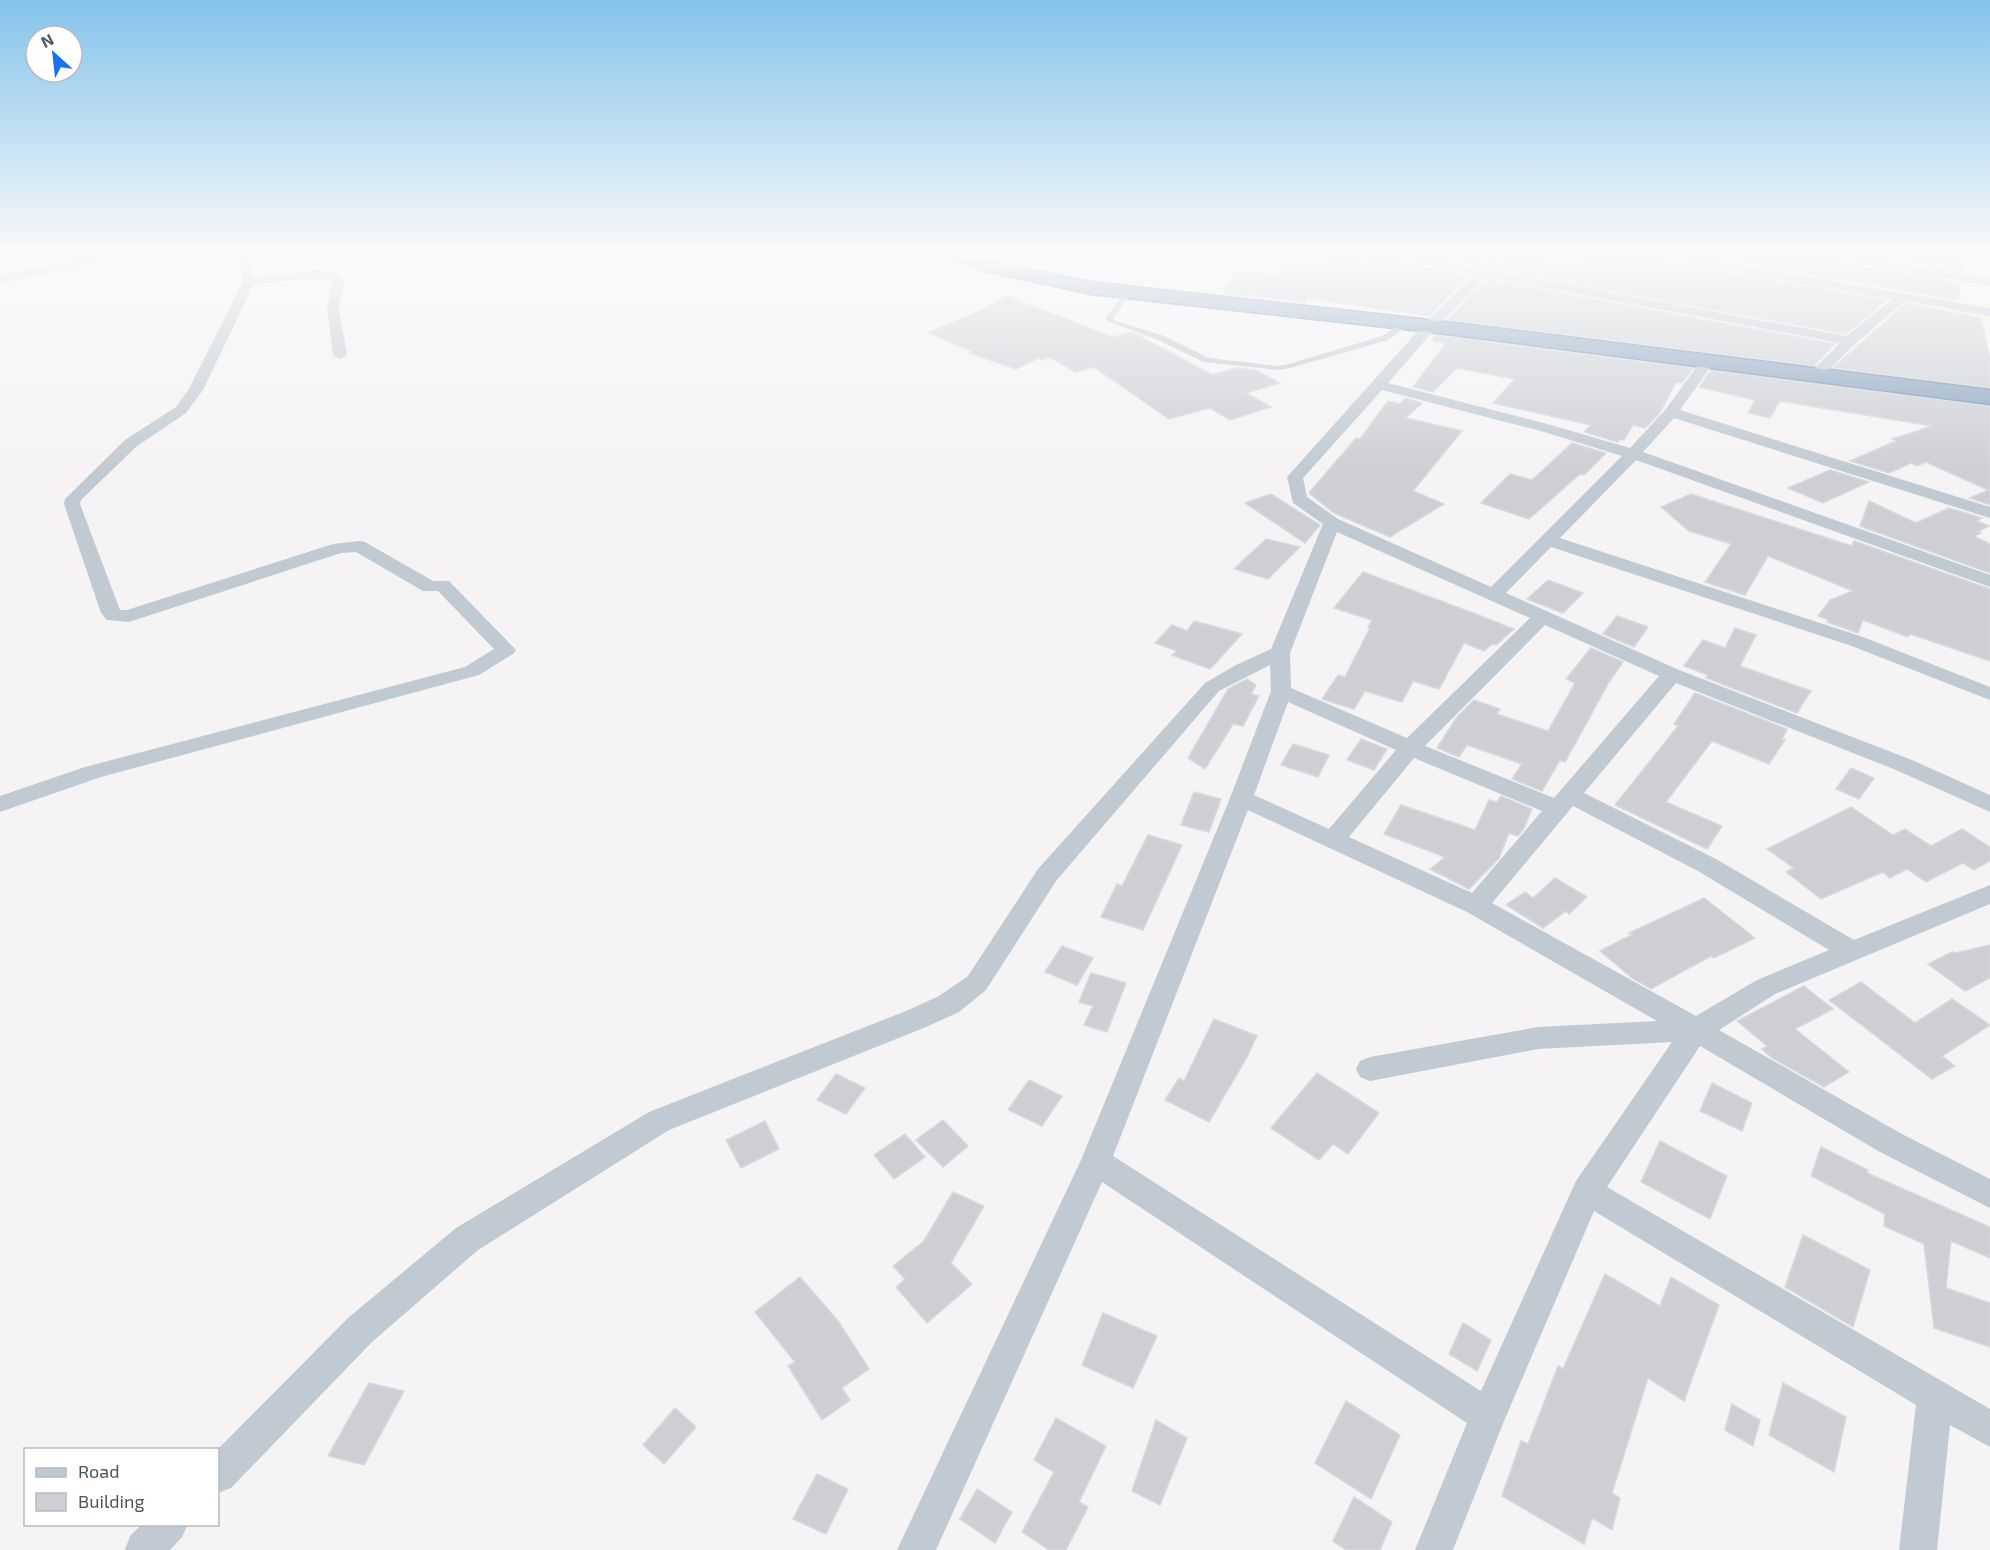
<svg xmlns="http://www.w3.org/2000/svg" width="1990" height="1550" viewBox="0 0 1990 1550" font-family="'Exo 2',sans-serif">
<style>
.building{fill:#cdcfd5;stroke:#d7d9de;stroke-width:1.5}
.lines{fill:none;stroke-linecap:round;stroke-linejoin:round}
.highway-casing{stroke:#7690ad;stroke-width:3}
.lane{fill:#c1cad2;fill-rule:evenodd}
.street{fill:#c1cad2;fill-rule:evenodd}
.highway{fill:#8ba5c1;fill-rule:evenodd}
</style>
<rect width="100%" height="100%" fill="#f5f3f3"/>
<g class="building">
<path d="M 1329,254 L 1368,261 L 1368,254 L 1382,254 L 1390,260 L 1469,276 L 1429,316 L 1307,298 L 1305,302 L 1223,293 L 1237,270 L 1278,275 L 1287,262 L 1317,266 Z"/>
<path d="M 1420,254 L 1492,254 L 1479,267 Z"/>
<path d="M 1510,254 L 1579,265 L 1587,254 L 1645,254 L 1653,260 L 1887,300 L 1846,334 L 1496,270 Z"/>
<path d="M 1689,254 L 1814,254 L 1822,260 L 1961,283 L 1958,300 Z"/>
<path d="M 1860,254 L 1948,254 L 1965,260 L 1963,271 Z"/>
<path d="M 1487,279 L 1835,344 L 1814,366 L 1447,320 Z"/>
<path d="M 1007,296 L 1113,337 L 1131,332 L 1140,336 L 1212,375 L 1237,368 L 1255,370 L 1280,383 L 1246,393 L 1271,407 L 1230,420 L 1210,408 L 1169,419 L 1094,367 L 1075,372 L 1050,357 L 1042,360 L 1038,358 L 1016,369 L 969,353 L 972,351 L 928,333 L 982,310 Z"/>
<path d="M 1906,303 L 1981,318 L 1990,360 L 1990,388 L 1833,368 Z"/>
<path d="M 1435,335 L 1693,368 L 1682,383 L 1676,382 L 1659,414 L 1645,428 L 1633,425 L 1624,440 L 1620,439 L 1618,442 L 1584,432 L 1591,425 L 1493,403 L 1515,379 L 1457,368 L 1433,392 L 1413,387 L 1446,343 L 1432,341 Z"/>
<path d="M 1711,370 L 1990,406 L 1990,505 L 1970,498 L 1988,490 L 1926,462 L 1917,466 L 1911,463 L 1889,473 L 1850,461 L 1896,441 L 1892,439 L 1932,426 L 1780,401 L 1770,418 L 1748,413 L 1755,400 L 1699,387 Z"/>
<path d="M 1405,398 L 1422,403 L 1406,418 L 1462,431 L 1413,491 L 1444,504 L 1390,537 L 1334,513 L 1309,493 L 1356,438 L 1360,439 L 1388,401 L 1400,404 Z"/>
<path d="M 1572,443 L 1606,453 L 1584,475 L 1580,474 L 1529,519 L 1481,503 L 1510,474 L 1532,480 Z"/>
<path d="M 1830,470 L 1869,482 L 1823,503 L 1788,488 Z"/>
<path d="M 1271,494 L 1320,525 L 1305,543 L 1245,503 Z"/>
<path d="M 1691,494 L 1852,546 L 1854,541 L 1990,589 L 1990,661 L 1910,634 L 1908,637 L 1863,620 L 1858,633 L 1827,622 L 1829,620 L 1818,616 L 1830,600 L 1853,591 L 1768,556 L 1745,595 L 1705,582 L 1731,544 L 1689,531 L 1661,507 Z"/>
<path d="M 1869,501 L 1916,523 L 1949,508 L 1982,518 L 1977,521 L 1989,526 L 1977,532 L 1981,533 L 1974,536 L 1990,544 L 1990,573 L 1860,526 Z"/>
<path d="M 1266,539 L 1300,547 L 1268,579 L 1234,569 Z"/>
<path d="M 1363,572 L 1481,616 L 1514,629 L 1496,645 L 1492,644 L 1484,651 L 1464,643 L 1439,689 L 1413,681 L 1402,702 L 1365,691 L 1354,709 L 1322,699 L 1338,675 L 1345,677 L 1370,628 L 1368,628 L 1372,620 L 1334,608 Z"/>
<path d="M 1548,580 L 1583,593 L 1563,613 L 1527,599 Z"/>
<path d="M 1617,616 L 1648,627 L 1634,647 L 1603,634 Z"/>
<path d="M 1194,621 L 1242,634 L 1210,669 L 1172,655 L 1177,651 L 1155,643 L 1172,625 L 1187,631 Z"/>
<path d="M 1735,628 L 1756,635 L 1740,666 L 1811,691 L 1797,713 L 1706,678 L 1708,675 L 1684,666 L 1703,640 L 1725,648 Z"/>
<path d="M 1591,648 L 1623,662 L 1608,684 L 1565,762 L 1560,760 L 1542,791 L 1512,779 L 1522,764 L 1467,745 L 1459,757 L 1437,748 L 1457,717 L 1474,700 L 1500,709 L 1497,714 L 1548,731 L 1575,683 L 1566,679 Z"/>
<path d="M 1247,679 L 1256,685 L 1251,694 L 1259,696 L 1243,726 L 1233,724 L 1205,769 L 1188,758 L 1228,689 Z"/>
<path d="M 1695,693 L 1787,729 L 1782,739 L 1785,740 L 1769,764 L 1712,741 L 1666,802 L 1722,826 L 1707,849 L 1615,805 L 1678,726 L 1674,724 Z"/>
<path d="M 1361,739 L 1387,749 L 1374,770 L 1347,760 Z"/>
<path d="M 1293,744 L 1329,755 L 1318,777 L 1281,765 Z"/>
<path d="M 1851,768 L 1874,778 L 1859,799 L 1836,789 Z"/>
<path d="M 1194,792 L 1221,799 L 1209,832 L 1181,825 Z"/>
<path d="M 1501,796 L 1532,809 L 1524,828 L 1518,836 L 1509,833 L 1499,858 L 1469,889 L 1430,869 L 1445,857 L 1384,834 L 1401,805 L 1475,830 L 1489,800 L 1497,802 Z"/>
<path d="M 1851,807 L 1893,835 L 1905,829 L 1931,846 L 1962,829 L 1990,847 L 1990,861 L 1974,870 L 1963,863 L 1926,882 L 1907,869 L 1890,878 L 1883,872 L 1821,899 L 1786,872 L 1794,868 L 1767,849 Z"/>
<path d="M 1148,835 L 1182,845 L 1143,930 L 1101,917 L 1117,884 L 1122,886 Z"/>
<path d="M 1555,878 L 1587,897 L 1569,914 L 1566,911 L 1543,928 L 1506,905 L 1525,892 L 1533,898 Z"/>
<path d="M 1704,898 L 1755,938 L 1714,958 L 1711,956 L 1651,989 L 1632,978 L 1600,951 L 1633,934 L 1629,933 Z"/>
<path d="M 1990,945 L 1990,978 L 1965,991 L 1928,964 L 1952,952 L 1955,953 Z"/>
<path d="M 1062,946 L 1093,958 L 1077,985 L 1045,972 Z"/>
<path d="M 1091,973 L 1126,983 L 1107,1032 L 1084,1025 L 1093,1006 L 1079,1002 Z"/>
<path d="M 1861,982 L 1915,1023 L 1952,999 L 1990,1025 L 1942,1056 L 1955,1066 L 1932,1079 L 1829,1000 Z"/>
<path d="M 1804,986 L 1833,1009 L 1795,1029 L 1849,1072 L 1824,1087 L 1772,1058 L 1762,1049 L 1767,1046 L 1737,1021 Z"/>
<path d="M 1214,1019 L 1257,1036 L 1246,1059 L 1209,1122 L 1165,1100 L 1179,1078 L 1184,1081 Z"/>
<path d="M 1317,1073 L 1379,1113 L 1348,1154 L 1333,1144 L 1319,1160 L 1271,1128 Z"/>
<path d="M 836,1074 L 865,1088 L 846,1114 L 817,1100 Z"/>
<path d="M 1029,1080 L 1062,1096 L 1042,1126 L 1008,1110 Z"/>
<path d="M 1712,1083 L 1752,1103 L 1742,1131 L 1700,1111 Z"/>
<path d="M 943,1120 L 968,1146 L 943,1167 L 916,1140 Z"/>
<path d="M 765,1121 L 779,1149 L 741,1168 L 726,1140 Z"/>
<path d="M 905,1134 L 925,1157 L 894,1179 L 874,1155 Z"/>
<path d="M 1660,1141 L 1727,1176 L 1710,1219 L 1641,1182 Z"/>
<path d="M 1821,1147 L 1868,1170 L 1867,1173 L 1990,1227 L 1990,1258 L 1951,1241 L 1946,1288 L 1990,1303 L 1990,1347 L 1934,1328 L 1924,1244 L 1884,1226 L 1885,1214 L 1811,1176 Z"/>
<path d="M 953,1192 L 984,1206 L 951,1263 L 972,1284 L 927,1323 L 896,1287 L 905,1279 L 893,1266 L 924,1241 Z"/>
<path d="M 1803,1235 L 1870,1270 L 1853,1327 L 1785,1287 Z"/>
<path d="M 1605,1274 L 1660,1306 L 1671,1277 L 1719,1305 L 1684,1401 L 1648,1378 L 1612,1493 L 1620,1498 L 1612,1530 L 1592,1518 L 1584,1544 L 1502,1496 L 1521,1441 L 1528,1444 L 1558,1366 L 1563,1369 Z"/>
<path d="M 800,1277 L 839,1322 L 869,1369 L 842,1388 L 850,1400 L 822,1420 L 788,1366 L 795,1362 L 755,1312 Z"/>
<path d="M 1103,1313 L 1157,1336 L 1133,1388 L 1082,1365 Z"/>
<path d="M 1463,1323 L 1491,1340 L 1477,1371 L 1449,1354 Z"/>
<path d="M 369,1383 L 404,1391 L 364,1465 L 328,1456 Z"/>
<path d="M 1783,1383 L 1846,1417 L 1834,1472 L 1769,1435 Z"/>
<path d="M 1346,1401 L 1400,1435 L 1371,1499 L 1315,1463 Z"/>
<path d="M 1732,1404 L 1760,1420 L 1753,1446 L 1725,1430 Z"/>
<path d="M 675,1408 L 696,1427 L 664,1464 L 643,1445 Z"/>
<path d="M 1056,1418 L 1106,1446 L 1079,1502 L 1088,1507 L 1066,1550 L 1049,1550 L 1022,1532 L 1054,1472 L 1034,1460 Z"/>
<path d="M 1156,1420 L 1187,1438 L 1160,1505 L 1132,1491 Z"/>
<path d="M 817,1474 L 848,1489 L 826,1534 L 793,1519 Z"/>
<path d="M 977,1489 L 1012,1512 L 995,1543 L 960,1519 Z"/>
<path d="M 1354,1497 L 1392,1522 L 1380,1550 L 1346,1550 L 1333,1541 Z"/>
</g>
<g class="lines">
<defs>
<path id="highway" d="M 948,254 L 974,254 L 997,263 L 1091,282 L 1430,320 L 1990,390 L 1990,404 L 1430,332 L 1091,294 L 986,271 L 951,258 Z"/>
</defs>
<use href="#highway" class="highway-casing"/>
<path class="lane" d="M 1127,291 L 1132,292 L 1113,318 L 1114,320 L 1164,336 L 1209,358 L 1278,366 L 1289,364 L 1382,336 L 1405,321 L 1412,323 L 1388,340 L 1290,368 L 1278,370 L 1204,362 L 1158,340 L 1109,322 L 1105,318 Z"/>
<g class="street">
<path d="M 103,254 L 128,254 L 122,258 L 0,283 L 0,275 Z"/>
<path d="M 237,254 L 249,254 L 254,277 L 316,270 L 338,273 L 344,282 L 339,308 L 347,355 L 340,359 L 333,355 L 327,308 L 332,282 L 330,279 L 316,278 L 254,284 L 203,390 L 186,413 L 137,446 L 81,500 L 80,504 L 120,610 L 127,610 L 333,544 L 359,541 L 365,542 L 433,581 L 449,581 L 516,650 L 513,654 L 479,675 L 101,777 L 0,812 L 0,796 L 85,767 L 465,667 L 494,649 L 438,591 L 423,591 L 356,552 L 341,553 L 129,622 L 107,620 L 101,613 L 64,504 L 65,499 L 125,440 L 176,407 L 189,389 L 243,281 Z"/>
<path d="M 1384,254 L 1408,254 L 1480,269 L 1495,254 L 1508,254 L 1492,271 L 1847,336 L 1892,299 L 1653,258 L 1647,254 L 1675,254 L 1990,308 L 1990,316 L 1905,301 L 1855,344 L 1820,378 L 1815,379 L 1808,375 L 1840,343 L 1486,277 L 1435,329 L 1388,383 L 1551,425 L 1630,448 L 1666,409 L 1702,359 L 1707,358 L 1714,362 L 1680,410 L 1990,507 L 1990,518 L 1674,418 L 1643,452 L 1990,575 L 1990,587 L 1636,460 L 1560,538 L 1863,637 L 1990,687 L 1990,700 L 1849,645 L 1551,547 L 1506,593 L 1679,670 L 1912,760 L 1990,795 L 1990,812 L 1896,770 L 1676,683 L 1584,793 L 1716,859 L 1854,940 L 1990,885 L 1990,904 L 1775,994 L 1719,1030 L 1902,1134 L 1990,1179 L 1990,1208 L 1880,1152 L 1700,1046 L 1607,1187 L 1990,1409 L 1990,1447 L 1950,1425 L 1937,1550 L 1899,1550 L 1916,1405 L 1594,1211 L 1504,1421 L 1453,1550 L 1415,1550 L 1467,1423 L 1102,1182 L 936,1550 L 897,1550 L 1081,1160 L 1230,798 L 1271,691 L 1270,665 L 1219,691 L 1056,881 L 986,990 L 959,1012 L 926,1027 L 669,1130 L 478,1250 L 372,1342 L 231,1488 L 218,1493 L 217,1450 L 348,1318 L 456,1228 L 649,1112 L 906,1011 L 939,996 L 968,976 L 1038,869 L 1205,683 L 1236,665 L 1271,649 L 1323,524 L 1293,503 L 1287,477 L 1425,323 L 1474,275 L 1390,258 ZM 1382,390 L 1541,431 L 1622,456 L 1491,587 L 1338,519 L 1307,497 L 1303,478 ZM 1337,532 L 1530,618 L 1407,738 L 1291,688 L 1290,653 ZM 1545,625 L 1659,676 L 1554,798 L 1425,746 ZM 1288,702 L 1396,750 L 1329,829 L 1254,795 ZM 1414,758 L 1542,811 L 1472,893 L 1349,837 ZM 1573,806 L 1698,871 L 1829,950 L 1757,980 L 1696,1016 L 1492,903 ZM 1248,810 L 1467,912 L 1657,1021 L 1538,1027 L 1370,1057 L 1360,1061 L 1356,1069 L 1360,1077 L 1370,1081 L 1538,1049 L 1672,1042 L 1576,1181 L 1481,1391 L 1113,1156 Z"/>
<path d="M 1816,254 L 1845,254 L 1990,278 L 1990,286 L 1822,258 Z"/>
<path d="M 142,1524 L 188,1524 L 182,1537 L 170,1550 L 125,1550 L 130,1536 Z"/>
</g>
<use href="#highway" class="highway"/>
</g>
<linearGradient id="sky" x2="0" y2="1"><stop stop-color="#85c3ea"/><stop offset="0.54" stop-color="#fafafa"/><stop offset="1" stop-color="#fafafa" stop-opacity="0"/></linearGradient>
<rect width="1990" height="471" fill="url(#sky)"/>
<rect x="24" y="1448" width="195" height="78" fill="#ffffff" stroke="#b7bbc0" stroke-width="1.5"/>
<rect x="36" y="1468" width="30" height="9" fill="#c1cad2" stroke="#b7bbc0" stroke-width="1.5"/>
<text x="78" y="1478" font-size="18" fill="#4a5661">Road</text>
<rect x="36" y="1493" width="30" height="18" fill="#cdcfd5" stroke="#b7bbc0" stroke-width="1.5"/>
<text x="78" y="1508" font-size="18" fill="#4a5661">Building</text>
<g transform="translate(54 54) rotate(333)"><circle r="28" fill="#ffffff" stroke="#b7bbc0" stroke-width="1.5"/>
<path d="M0-4.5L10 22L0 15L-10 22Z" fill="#1a73e8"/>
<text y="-9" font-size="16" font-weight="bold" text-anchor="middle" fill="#4a5661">N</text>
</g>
</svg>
